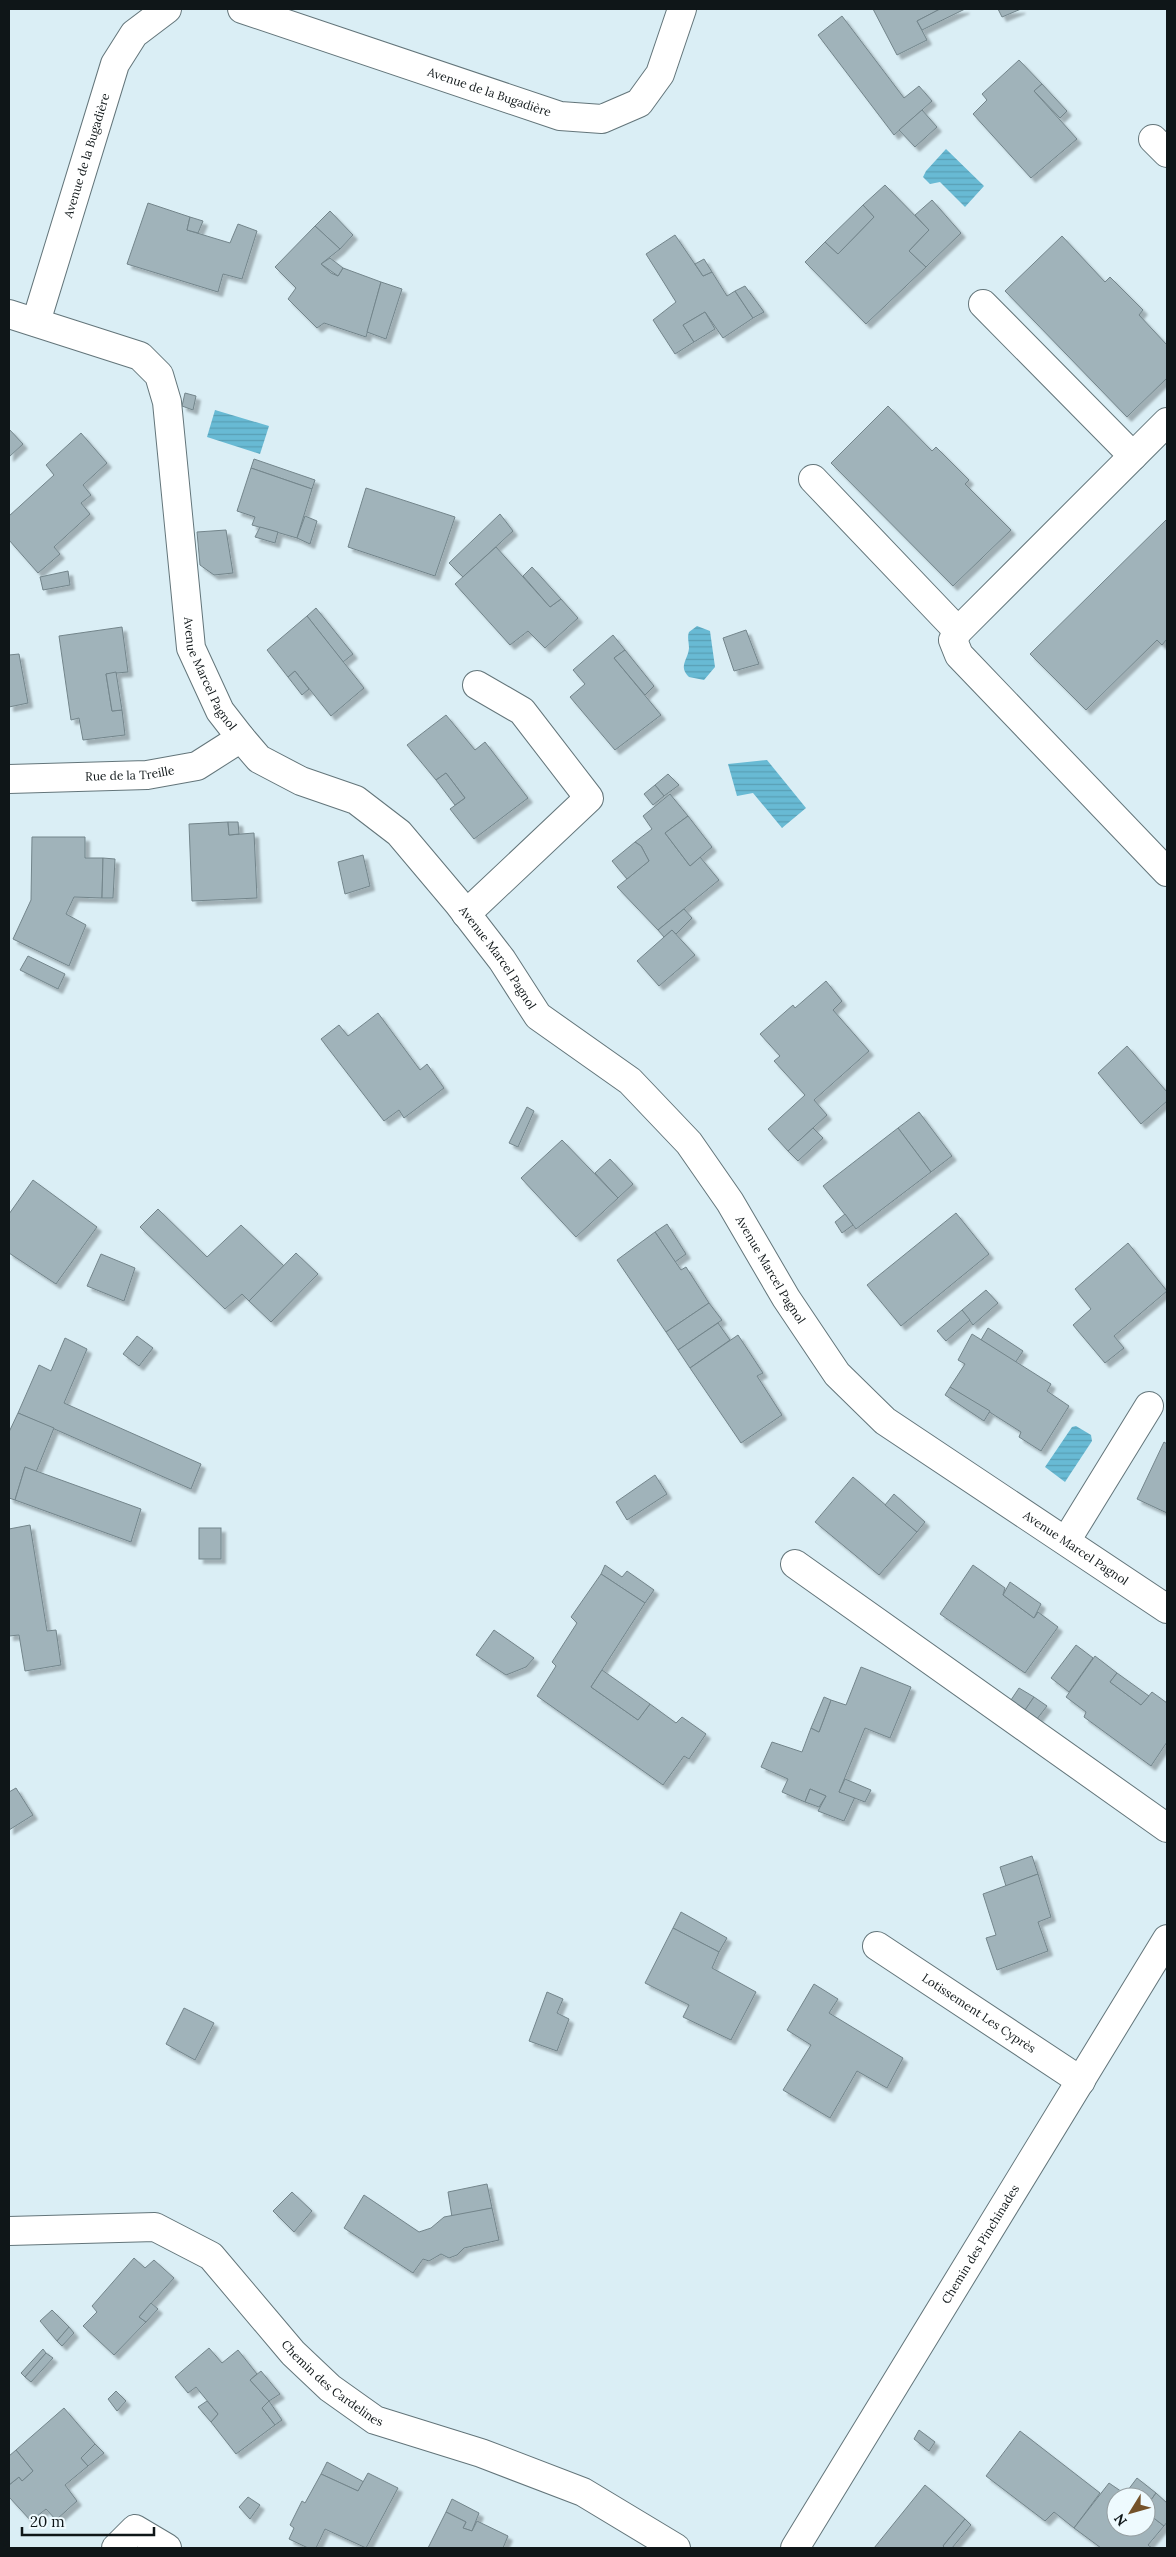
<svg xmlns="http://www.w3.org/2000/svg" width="1176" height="2557" viewBox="0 0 1176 2557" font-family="Lora,serif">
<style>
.water{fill:url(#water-rules)}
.building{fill:#a0b3ba;stroke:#73858b;filter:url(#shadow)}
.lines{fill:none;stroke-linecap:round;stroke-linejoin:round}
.minor-casing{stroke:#63757a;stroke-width:30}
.tertiary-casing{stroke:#63757a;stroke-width:30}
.minor{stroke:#fff;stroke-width:28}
.tertiary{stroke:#fff;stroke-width:28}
.labels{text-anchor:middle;stroke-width:5;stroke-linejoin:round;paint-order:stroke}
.street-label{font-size:12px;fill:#0f1618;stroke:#eefafe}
</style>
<defs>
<pattern id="water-rules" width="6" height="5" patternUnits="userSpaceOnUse" patternTransform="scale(1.25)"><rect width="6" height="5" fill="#68bad4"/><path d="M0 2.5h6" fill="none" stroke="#599fb5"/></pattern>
<filter id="shadow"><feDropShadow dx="4.5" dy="4.5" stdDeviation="1" flood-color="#0004"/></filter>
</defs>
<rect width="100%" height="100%" fill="#daeef5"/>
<g class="water">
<path d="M 946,149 L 984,186 L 965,207 L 940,182 L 930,184 L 923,177 L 926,171 Z"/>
<path d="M 215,410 L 269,426 L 260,454 L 207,437 Z"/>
<path d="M 697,626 L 710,631 L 715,667 L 704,680 L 689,677 C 678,666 688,660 689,648 C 689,642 687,637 689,632 Z"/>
<path d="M 767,760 L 806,808 L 782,828 L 753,793 L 737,796 L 728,764 Z"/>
<path d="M 1076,1426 L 1091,1435 L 1092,1441 L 1065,1482 L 1045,1467 L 1072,1427 Z"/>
</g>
<g class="building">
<path d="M 873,9 L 940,9 L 917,21 L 927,40 L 897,55 Z"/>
<path d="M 940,9 L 965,9 L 922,30 L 917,21 Z"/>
<path d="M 998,9 L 1021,9 L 1002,17 Z"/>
<path d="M 842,16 L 904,98 L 919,86 L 932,101 L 894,135 L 818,35 Z"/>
<path d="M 1019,60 L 1042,84 L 1034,91 L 1077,139 L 1031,178 L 973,114 L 987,100 L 982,94 Z"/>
<path d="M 1042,84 L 1067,111 L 1060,118 L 1034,91 Z"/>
<path d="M 922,110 L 937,127 L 915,147 L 899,130 Z"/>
<path d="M 885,185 L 929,230 L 909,251 L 926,267 L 866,324 L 805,262 L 825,242 L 838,254 L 874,217 L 863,205 Z"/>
<path d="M 932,200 L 961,233 L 926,267 L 909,251 L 929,230 L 915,215 Z"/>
<path d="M 148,203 L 190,217 L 187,230 L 230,243 L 238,224 L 257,231 L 242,279 L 223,274 L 218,292 L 127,264 Z"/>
<path d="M 863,205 L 874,217 L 838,254 L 825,242 Z"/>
<path d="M 330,211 L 353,235 L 340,249 L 315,226 Z"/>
<path d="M 190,217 L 203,221 L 198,233 L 187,230 Z"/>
<path d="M 315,226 L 340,249 L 321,264 L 331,273 L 338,276 L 343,268 L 381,282 L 366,337 L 324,323 L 317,328 L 288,299 L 296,288 L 275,267 Z"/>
<path d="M 675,235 L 703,276 L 712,272 L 727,296 L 735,291 L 753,318 L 723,338 L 705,312 L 683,325 L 694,342 L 675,354 L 653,320 L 676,302 L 646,254 Z"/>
<path d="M 1062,236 L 1105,282 L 1110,277 L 1143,310 L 1139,315 L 1167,345 L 1167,378 L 1127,417 L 1005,291 Z"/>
<path d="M 330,258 L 343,268 L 338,276 L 321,264 Z"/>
<path d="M 704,259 L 712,272 L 703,276 L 695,264 Z"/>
<path d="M 381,282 L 402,289 L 386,339 L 367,332 Z"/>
<path d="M 745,286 L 764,312 L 753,318 L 735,291 Z"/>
<path d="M 705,312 L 715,329 L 694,342 L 683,325 Z"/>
<path d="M 185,393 L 196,396 L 193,410 L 182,406 Z"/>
<path d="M 888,406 L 932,451 L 936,447 L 969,480 L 965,484 L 1011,530 L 953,586 L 831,463 Z"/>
<path d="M 9,429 L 23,444 L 9,457 Z"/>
<path d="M 81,433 L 107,463 L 83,485 L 91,495 L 81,503 L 90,514 L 54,547 L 60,554 L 38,573 L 9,540 L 9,516 L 54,475 L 46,465 Z"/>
<path d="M 254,459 L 315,480 L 312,489 L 251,468 Z"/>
<path d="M 251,468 L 312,489 L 297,538 L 252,525 L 255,517 L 237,511 Z"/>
<path d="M 366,488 L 455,517 L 435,576 L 348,547 Z"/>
<path d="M 500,514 L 513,531 L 463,577 L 449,563 Z"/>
<path d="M 305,516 L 317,521 L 310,544 L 297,538 Z"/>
<path d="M 1167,519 L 1167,639 L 1162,645 L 1157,640 L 1086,710 L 1030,654 Z"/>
<path d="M 260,527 L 278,532 L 275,543 L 255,537 Z"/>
<path d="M 226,530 L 233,573 L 214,575 L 200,565 L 197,532 Z"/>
<path d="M 496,547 L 550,607 L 561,599 L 578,618 L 545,648 L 528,631 L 510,645 L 455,584 Z"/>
<path d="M 532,567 L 561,599 L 550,607 L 523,576 Z"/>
<path d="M 68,571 L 70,585 L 43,590 L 40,577 Z"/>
<path d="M 316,608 L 353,654 L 343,662 L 307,616 Z"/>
<path d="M 307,616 L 364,688 L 331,716 L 295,671 L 288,677 L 267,650 Z"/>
<path d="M 122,627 L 128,672 L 106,674 L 112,711 L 122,710 L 125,735 L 83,740 L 79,718 L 71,720 L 59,636 Z"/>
<path d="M 746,630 L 759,664 L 734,671 L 723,638 Z"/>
<path d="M 613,635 L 625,650 L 614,658 L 661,715 L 615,750 L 570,697 L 585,684 L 573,670 Z"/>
<path d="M 625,650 L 654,686 L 645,695 L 614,658 Z"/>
<path d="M 19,654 L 28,703 L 9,707 L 9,655 Z"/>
<path d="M 295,671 L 309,689 L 302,695 L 288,677 Z"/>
<path d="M 116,672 L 122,710 L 112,711 L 106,674 Z"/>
<path d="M 446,715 L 475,750 L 485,742 L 528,798 L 474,839 L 450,809 L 465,798 L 446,773 L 436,780 L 407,745 Z"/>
<path d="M 446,773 L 465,798 L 455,805 L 436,780 Z"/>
<path d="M 668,774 L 679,785 L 664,796 L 655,785 Z"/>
<path d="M 655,785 L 664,796 L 653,805 L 644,794 Z"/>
<path d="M 670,794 L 688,816 L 665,833 L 690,866 L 700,857 L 719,880 L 658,930 L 617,887 L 649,861 L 641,846 L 635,842 L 652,829 L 643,816 Z"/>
<path d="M 688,816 L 712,847 L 690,866 L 665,833 Z"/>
<path d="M 228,822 L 229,835 L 254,833 L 257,898 L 192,901 L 189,824 Z"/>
<path d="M 228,822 L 238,822 L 239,834 L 229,835 Z"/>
<path d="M 32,837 L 85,837 L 85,858 L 103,858 L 102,898 L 74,897 L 66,914 L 86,925 L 69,966 L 13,939 L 31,900 Z"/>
<path d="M 635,842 L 641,846 L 649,861 L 627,879 L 612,861 Z"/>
<path d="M 363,855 L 370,886 L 345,894 L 338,862 Z"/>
<path d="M 103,858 L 115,859 L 113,898 L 102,898 Z"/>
<path d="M 684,909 L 692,918 L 676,934 L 672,930 L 664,937 L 658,930 Z"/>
<path d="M 672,930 L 695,955 L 659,986 L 637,961 Z"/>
<path d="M 28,956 L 65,974 L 58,989 L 20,970 Z"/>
<path d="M 826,981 L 842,1001 L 833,1010 L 869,1051 L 814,1100 L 827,1115 L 788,1151 L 768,1129 L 805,1095 L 774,1061 L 780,1056 L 760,1034 L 793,1005 L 795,1008 Z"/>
<path d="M 378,1013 L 420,1070 L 427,1064 L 444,1088 L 404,1118 L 399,1110 L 384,1121 L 321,1039 L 339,1025 L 348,1036 Z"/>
<path d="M 1127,1046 L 1167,1092 L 1167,1101 L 1141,1124 L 1098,1073 Z"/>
<path d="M 527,1107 L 534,1111 L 518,1147 L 509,1143 Z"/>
<path d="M 919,1112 L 952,1156 L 931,1172 L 898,1128 Z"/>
<path d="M 813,1128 L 823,1138 L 798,1161 L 788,1151 Z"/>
<path d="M 898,1128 L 931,1172 L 856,1229 L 823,1186 Z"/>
<path d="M 562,1140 L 618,1198 L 576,1237 L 521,1178 Z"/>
<path d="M 610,1159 L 633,1184 L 618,1198 L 595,1173 Z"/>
<path d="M 33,1180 L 97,1227 L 56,1284 L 9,1253 L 9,1214 Z"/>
<path d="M 158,1209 L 207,1257 L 241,1225 L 284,1266 L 249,1301 L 242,1294 L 225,1309 L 140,1227 Z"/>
<path d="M 956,1213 L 989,1254 L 901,1326 L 867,1285 Z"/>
<path d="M 845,1214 L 853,1225 L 842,1233 L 835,1222 Z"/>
<path d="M 667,1224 L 686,1254 L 675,1262 L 655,1232 Z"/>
<path d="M 655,1232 L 681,1270 L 686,1267 L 709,1303 L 666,1332 L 617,1260 Z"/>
<path d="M 1128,1243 L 1167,1291 L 1114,1336 L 1124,1348 L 1105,1363 L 1073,1325 L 1091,1309 L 1075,1289 Z"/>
<path d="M 296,1253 L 318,1274 L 271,1322 L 249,1301 Z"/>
<path d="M 101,1254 L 135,1268 L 124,1301 L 87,1286 Z"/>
<path d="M 986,1290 L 998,1303 L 973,1325 L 962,1310 Z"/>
<path d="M 709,1303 L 722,1320 L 678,1350 L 666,1332 Z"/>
<path d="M 962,1310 L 970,1320 L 946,1341 L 937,1331 Z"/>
<path d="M 718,1323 L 730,1340 L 690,1368 L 678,1350 Z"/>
<path d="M 988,1328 L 1023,1351 L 1015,1363 L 981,1340 Z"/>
<path d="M 972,1334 L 1051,1384 L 1047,1391 L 1069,1406 L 1041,1451 L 1019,1437 L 1021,1432 L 950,1387 L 965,1364 L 958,1360 Z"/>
<path d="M 738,1335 L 763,1373 L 757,1376 L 782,1415 L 741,1443 L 690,1368 Z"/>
<path d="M 137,1336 L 153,1348 L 139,1366 L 123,1354 Z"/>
<path d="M 65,1338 L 87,1349 L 64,1403 L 201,1464 L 191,1489 L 18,1413 L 39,1365 L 51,1371 Z"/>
<path d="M 950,1387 L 990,1411 L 984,1421 L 945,1395 Z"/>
<path d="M 18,1413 L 54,1428 L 36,1472 L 25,1467 L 15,1500 L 9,1498 L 9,1432 Z"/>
<path d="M 1164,1442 L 1167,1444 L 1167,1513 L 1137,1499 Z"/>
<path d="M 25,1467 L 141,1509 L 131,1542 L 15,1500 Z"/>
<path d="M 655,1475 L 667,1494 L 627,1520 L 616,1502 Z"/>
<path d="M 853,1477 L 917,1532 L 879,1575 L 815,1522 Z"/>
<path d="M 894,1494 L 925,1522 L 917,1532 L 885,1505 Z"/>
<path d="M 30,1525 L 47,1631 L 56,1630 L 61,1665 L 25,1671 L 19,1635 L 9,1636 L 9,1529 Z"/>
<rect x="199" y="1528" width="22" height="31"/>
<path d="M 605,1565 L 622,1577 L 627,1571 L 654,1590 L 645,1603 L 601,1574 Z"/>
<path d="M 973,1565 L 1005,1588 L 1003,1595 L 1034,1618 L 1038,1612 L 1058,1627 L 1025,1673 L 940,1614 Z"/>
<path d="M 601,1574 L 645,1603 L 591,1687 L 638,1720 L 650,1704 L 676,1723 L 682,1717 L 706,1734 L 689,1759 L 684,1756 L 663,1785 L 537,1696 L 556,1666 L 552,1662 L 577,1623 L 571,1617 Z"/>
<path d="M 1010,1582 L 1041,1604 L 1034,1618 L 1003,1595 Z"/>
<path d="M 494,1630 L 534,1658 L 526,1667 L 506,1675 L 476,1655 Z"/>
<path d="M 1076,1645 L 1093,1658 L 1069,1692 L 1051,1678 Z"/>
<path d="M 1095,1656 L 1117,1673 L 1110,1682 L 1141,1705 L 1152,1692 L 1167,1703 L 1167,1742 L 1151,1766 L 1084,1717 L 1086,1712 L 1066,1697 Z"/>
<path d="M 861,1667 L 911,1687 L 890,1738 L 865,1728 L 839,1792 L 855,1797 L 844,1821 L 818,1811 L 826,1796 L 810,1789 L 805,1802 L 782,1792 L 788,1779 L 761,1767 L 772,1742 L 802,1752 L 811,1728 L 819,1732 L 831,1700 L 846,1705 Z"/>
<path d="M 602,1670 L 650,1704 L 638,1720 L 591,1687 Z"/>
<path d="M 1117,1673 L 1149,1696 L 1141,1705 L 1110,1682 Z"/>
<path d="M 1019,1688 L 1034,1697 L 1025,1710 L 1011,1700 Z"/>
<path d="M 824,1697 L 831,1700 L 819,1732 L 811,1728 Z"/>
<path d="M 1034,1697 L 1047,1706 L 1037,1719 L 1025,1710 Z"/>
<path d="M 845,1779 L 871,1790 L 865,1802 L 839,1792 Z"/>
<path d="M 16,1788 L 33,1815 L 9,1830 L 9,1792 Z"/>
<path d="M 810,1789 L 826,1796 L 819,1807 L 805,1802 Z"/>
<path d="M 1032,1856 L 1038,1874 L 1006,1886 L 1000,1867 Z"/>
<path d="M 1038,1874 L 1051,1917 L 1038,1922 L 1048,1951 L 997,1970 L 986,1938 L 996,1935 L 983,1894 Z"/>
<path d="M 681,1912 L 727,1938 L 719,1952 L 673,1928 Z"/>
<path d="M 673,1928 L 719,1952 L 712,1968 L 756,1992 L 731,2040 L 683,2017 L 689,2005 L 645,1983 Z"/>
<path d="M 814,1984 L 838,1999 L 829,2013 L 903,2058 L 887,2088 L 857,2071 L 830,2118 L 783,2090 L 811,2045 L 787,2030 Z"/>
<path d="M 547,1992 L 563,1999 L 557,2013 L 569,2019 L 557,2051 L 529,2041 Z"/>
<path d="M 184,2008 L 214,2023 L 195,2060 L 166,2044 Z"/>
<path d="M 487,2184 L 492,2208 L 452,2217 L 448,2192 Z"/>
<path d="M 292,2192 L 312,2211 L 294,2232 L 273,2211 Z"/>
<path d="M 364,2195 L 419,2232 L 431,2228 L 444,2217 L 492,2208 L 499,2240 L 464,2248 L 457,2255 L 449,2258 L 441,2254 L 429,2261 L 423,2259 L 413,2273 L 344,2228 Z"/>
<path d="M 134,2258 L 145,2268 L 154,2260 L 174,2278 L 139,2317 L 146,2322 L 114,2355 L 83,2326 L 97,2312 L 92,2306 Z"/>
<path d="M 151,2303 L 158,2309 L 146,2322 L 139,2317 Z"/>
<path d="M 52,2310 L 69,2327 L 57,2341 L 40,2321 Z"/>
<path d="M 69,2327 L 74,2333 L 62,2346 L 57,2341 Z"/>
<path d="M 209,2348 L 222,2363 L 238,2350 L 257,2374 L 250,2380 L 269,2401 L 262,2408 L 275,2425 L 236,2454 L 211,2422 L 218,2414 L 196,2387 L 188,2393 L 175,2377 Z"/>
<path d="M 43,2349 L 46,2353 L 25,2377 L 21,2373 Z"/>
<path d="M 46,2353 L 53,2358 L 31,2382 L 25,2377 Z"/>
<path d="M 261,2371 L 280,2394 L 269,2401 L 250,2380 Z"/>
<path d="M 116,2391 L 126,2401 L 117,2411 L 108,2399 Z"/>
<path d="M 207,2401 L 218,2414 L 211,2422 L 198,2407 Z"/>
<path d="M 269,2401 L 282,2420 L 275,2425 L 262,2408 Z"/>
<path d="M 64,2408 L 95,2444 L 81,2458 L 88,2466 L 65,2485 L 77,2501 L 56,2520 L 46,2509 L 31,2521 L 9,2497 L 9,2485 L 19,2477 L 22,2481 L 33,2471 L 16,2450 Z"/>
<path d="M 919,2430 L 935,2442 L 929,2451 L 914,2439 Z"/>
<path d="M 1020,2431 L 1100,2493 L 1074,2528 L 1054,2512 L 1045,2521 L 986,2476 Z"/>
<path d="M 95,2444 L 104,2453 L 88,2466 L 81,2458 Z"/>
<path d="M 16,2450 L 33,2471 L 22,2481 L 19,2477 L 9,2485 L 9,2456 Z"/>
<path d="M 327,2462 L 364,2482 L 358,2491 L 321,2474 Z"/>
<path d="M 368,2473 L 398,2488 L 366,2548 L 325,2529 L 316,2548 L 308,2548 L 289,2539 L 294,2528 L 290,2525 L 302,2501 L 305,2503 L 321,2474 L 358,2491 Z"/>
<path d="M 1137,2478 L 1156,2493 L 1146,2507 L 1146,2497 L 1116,2497 L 1116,2527 L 1146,2527 L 1146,2512 L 1164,2526 L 1148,2545 L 1152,2548 L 1101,2548 L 1074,2528 L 1109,2483 L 1125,2494 Z"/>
<path d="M 925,2485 L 965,2519 L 943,2546 L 945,2548 L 874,2548 Z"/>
<path d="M 1156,2493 L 1167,2503 L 1167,2522 L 1164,2526 L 1146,2512 L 1146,2507 Z"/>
<path d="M 248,2497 L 260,2505 L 250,2519 L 239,2507 Z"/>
<path d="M 452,2499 L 479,2513 L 472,2531 L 463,2528 L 466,2522 L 446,2512 Z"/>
<path d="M 446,2512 L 466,2522 L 463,2528 L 472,2531 L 477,2521 L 508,2536 L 503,2548 L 428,2548 Z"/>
<path d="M 965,2519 L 971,2525 L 952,2548 L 945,2548 L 943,2546 Z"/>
</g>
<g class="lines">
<defs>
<g id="minor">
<path id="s1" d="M 242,9 L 560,116 L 602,119 L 639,103 L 660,74 L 682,9"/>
<path d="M 1153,139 L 1167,153"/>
<path d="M 983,304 L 1133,456"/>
<path id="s2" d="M 9,314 L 140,356 L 159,375 L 167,402 L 191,648 L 220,711 L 241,738 L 259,759 L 301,781 L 356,800 L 399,833 L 458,903 L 502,960 L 538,1016 L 630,1081 L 689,1143 L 730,1202 L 786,1298 L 837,1374 L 885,1421 L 1167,1609"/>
<path id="s3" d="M 36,322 L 115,64 L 134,34 L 167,9"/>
<path d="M 1167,422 L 958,631 L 953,640 L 959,655 L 1167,872"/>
<path d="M 813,479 L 958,631"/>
<path id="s4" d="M 9,779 L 147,775 L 197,766 L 241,738"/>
<path d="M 466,914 L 589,798 L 522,711 L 477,685"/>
<path d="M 1066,1541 L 1149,1406"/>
<path d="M 795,1564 L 1167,1828"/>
<path id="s5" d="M 877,1946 L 1081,2081"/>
<path id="s6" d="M 9,2231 L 155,2227 L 211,2256 L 293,2353 L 330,2388 L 375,2420 L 481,2453 L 583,2492 L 676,2548"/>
<path d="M 116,2548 L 135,2529 L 167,2548"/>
</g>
<g id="tertiary">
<path id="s7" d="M 795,2548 L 1167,1939"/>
</g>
</defs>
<use href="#minor" class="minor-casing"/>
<use href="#tertiary" class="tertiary-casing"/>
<use href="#minor" class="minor"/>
<use href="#tertiary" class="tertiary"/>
</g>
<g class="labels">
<g class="street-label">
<text dy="4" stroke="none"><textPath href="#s1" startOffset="261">Avenue de la Bugadière</textPath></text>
<text dy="4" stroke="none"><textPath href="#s3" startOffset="174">Avenue de la Bugadière</textPath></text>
<text dy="4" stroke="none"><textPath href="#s2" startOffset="470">Avenue Marcel Pagnol</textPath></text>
<text dy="4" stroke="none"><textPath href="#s4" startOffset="121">Rue de la Treille</textPath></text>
<text dy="4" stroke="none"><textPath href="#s2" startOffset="890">Avenue Marcel Pagnol</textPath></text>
<text dy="4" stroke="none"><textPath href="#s2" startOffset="1310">Avenue Marcel Pagnol</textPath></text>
<text dy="4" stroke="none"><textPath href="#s2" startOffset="1730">Avenue Marcel Pagnol</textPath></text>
<text dy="4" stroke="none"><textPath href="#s5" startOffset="122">Lotissement Les Cyprès</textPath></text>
<text dy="4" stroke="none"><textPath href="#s7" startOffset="356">Chemin des Pinchinades</textPath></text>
<text dy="4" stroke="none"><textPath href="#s6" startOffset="386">Chemin des Cardelines</textPath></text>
</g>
</g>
<rect width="1176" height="2557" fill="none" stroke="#0f1618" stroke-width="20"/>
<g transform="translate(1131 2512) rotate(233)"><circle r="24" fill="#eefafe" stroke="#959fa2"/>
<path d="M0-4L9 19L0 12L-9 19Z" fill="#74522a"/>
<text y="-8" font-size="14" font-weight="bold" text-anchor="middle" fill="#0f1618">N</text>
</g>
<path d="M22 2527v8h132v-8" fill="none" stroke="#0f1618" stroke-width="2.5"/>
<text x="30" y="2527" font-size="15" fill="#0f1618" stroke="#eefafe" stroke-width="4" paint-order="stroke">20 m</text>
</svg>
